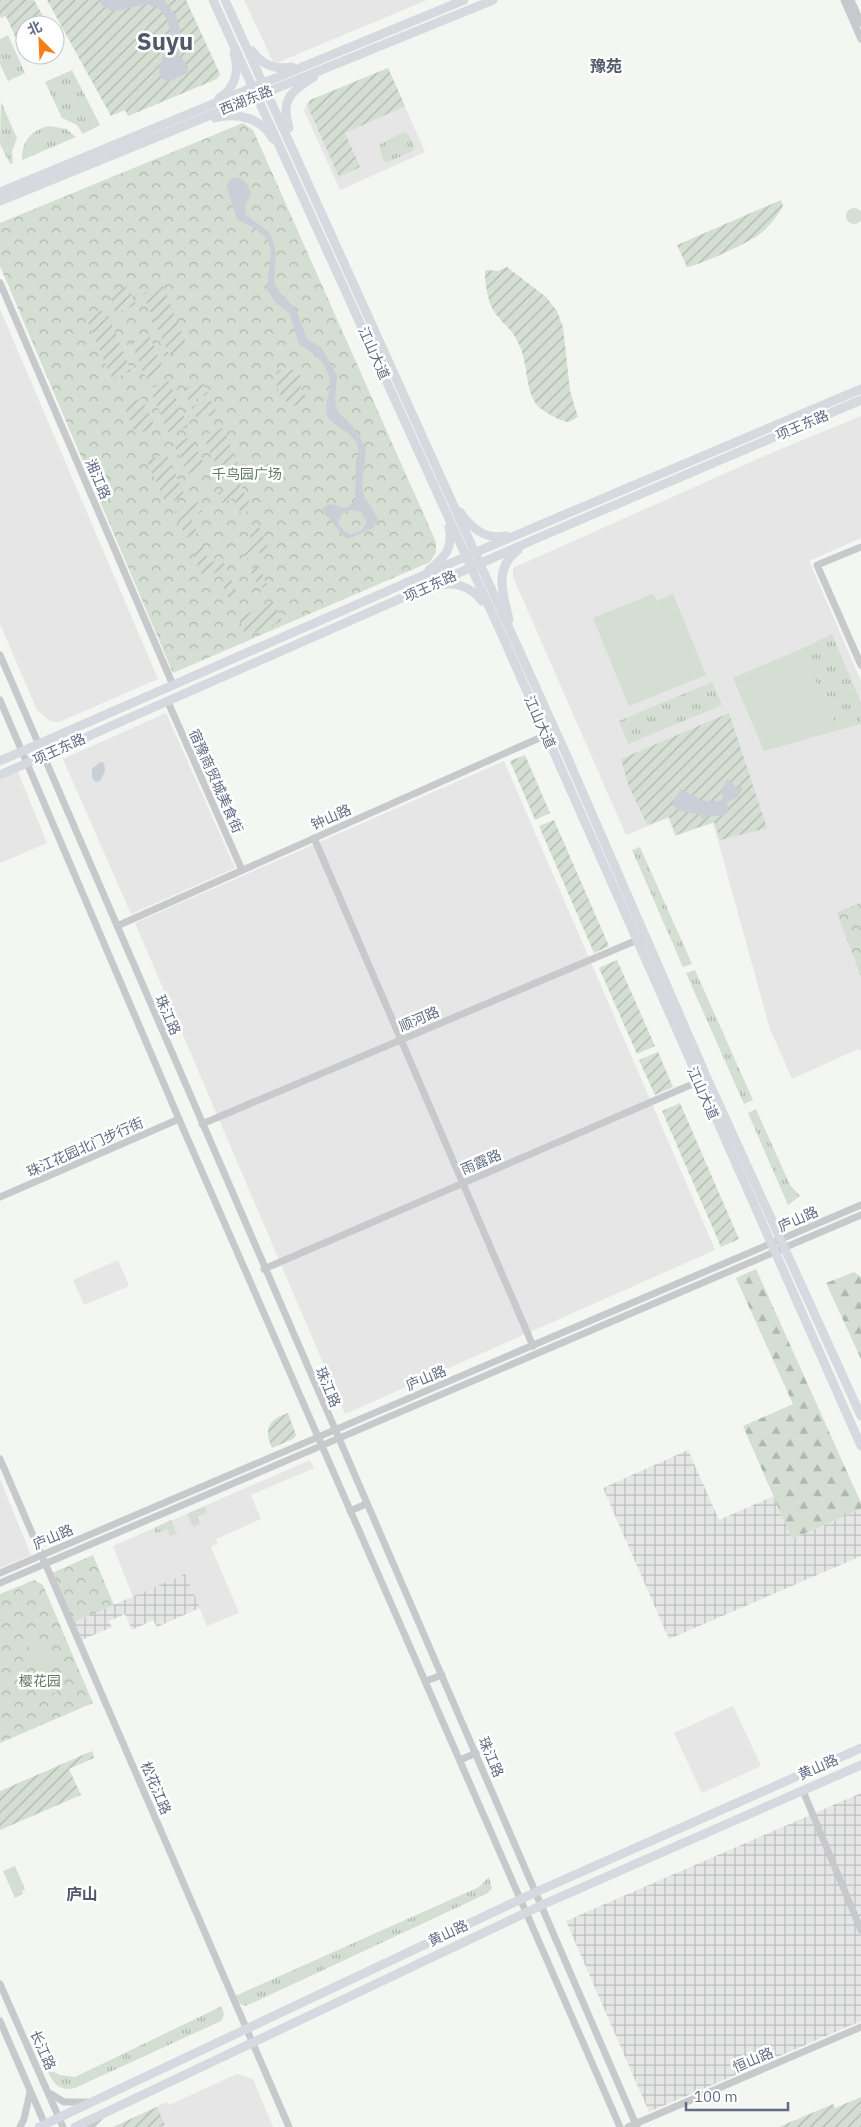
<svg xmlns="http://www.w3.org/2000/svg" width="861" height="2127" viewBox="0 0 861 2127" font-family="'IBM Plex Sans','Noto Sans SC',sans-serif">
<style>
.built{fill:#e5e6e5}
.industrial{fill:url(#industrial-grid)}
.grass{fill:url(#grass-tufts)}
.forest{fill:url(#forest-firs)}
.park{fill:url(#park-crowns)}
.garden{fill:url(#garden-furrows)}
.pitch{fill:#d4ded2}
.water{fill:#c9cfd6;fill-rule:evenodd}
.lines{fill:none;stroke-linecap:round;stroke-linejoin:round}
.minor{stroke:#c7c9cd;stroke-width:7}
.major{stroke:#d6d9df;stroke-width:9}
.labels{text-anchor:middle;stroke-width:5;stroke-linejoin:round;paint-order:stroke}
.street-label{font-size:14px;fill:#626d85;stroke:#fff}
.park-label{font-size:14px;fill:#617c62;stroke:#fff}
.quarter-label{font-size:16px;font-weight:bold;fill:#505869;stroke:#fff}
.town-label{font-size:24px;font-weight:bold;fill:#505869;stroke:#fff}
</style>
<defs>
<pattern id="industrial-grid" width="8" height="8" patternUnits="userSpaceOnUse" patternTransform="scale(1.25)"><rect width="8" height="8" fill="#e5e6e5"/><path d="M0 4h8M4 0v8" fill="none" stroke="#bdbfbf"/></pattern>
<pattern id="grass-tufts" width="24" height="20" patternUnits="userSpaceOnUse" patternTransform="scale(1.25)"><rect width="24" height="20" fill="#d4ded2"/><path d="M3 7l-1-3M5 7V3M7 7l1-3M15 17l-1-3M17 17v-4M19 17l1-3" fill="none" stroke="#afb8b0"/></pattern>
<pattern id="forest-firs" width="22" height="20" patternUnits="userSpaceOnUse" patternTransform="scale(1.25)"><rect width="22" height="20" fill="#d4ded2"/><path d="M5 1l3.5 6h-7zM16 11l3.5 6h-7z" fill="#afb8b0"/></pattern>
<pattern id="park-crowns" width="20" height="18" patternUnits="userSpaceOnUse" patternTransform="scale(1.25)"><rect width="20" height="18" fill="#d4ded2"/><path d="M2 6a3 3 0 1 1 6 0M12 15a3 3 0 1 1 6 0" fill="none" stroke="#afb8b0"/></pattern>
<pattern id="garden-furrows" width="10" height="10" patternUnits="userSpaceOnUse" patternTransform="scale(1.25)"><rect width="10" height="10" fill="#d4ded2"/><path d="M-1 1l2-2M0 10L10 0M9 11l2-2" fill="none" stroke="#afb8b0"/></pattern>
</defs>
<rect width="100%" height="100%" fill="#f4f6f1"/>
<g class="built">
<path d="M 244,0 L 427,0 L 274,64 Z"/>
<path d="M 388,68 L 425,152 L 340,190 L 304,110 L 307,102 Z"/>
<path d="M 0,309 L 158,679 L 59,722 L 50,721 L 37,710 L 0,624 Z"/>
<path d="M 861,416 L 861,538 L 809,561 L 861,681 L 861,1051 L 858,1049 L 792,1079 L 770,1029 L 713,823 L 675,836 L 668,818 L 626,835 L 513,577 L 513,568 L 764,456 Z"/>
<path d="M 166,713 L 235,868 L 131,914 L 63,759 Z"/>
<path d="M 504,761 L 715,1250 L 345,1414 L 135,923 Z"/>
<path d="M 18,772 L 47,843 L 0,863 L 0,780 Z"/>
<path d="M 118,1260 L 129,1286 L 84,1305 L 73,1280 Z"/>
<path d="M 310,1460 L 314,1468 L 251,1495 L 261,1519 L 216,1539 L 218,1544 L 211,1547 L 239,1613 L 207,1626 L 185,1574 L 133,1597 L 113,1546 Z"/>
<path d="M 0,1479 L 31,1555 L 0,1568 Z"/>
<path d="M 733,1706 L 761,1766 L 702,1793 L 674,1733 Z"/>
<path d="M 237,2074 L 253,2079 L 273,2127 L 113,2127 L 167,2102 L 169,2105 Z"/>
</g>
<g class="industrial">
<path d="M 688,1450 L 719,1520 L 774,1496 L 792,1539 L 861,1509 L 861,1556 L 669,1639 L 603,1488 Z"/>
<path d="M 185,1574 L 200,1608 L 157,1627 L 153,1620 L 132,1630 L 125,1614 L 109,1621 L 112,1627 L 82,1640 L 74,1622 Z"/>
<path d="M 861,1793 L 861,2021 L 649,2112 L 566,1921 Z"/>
</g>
<g class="grass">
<path d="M 8,35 L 25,73 L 8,81 L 0,64 L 0,39 Z"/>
<path d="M 72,70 L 100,125 L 83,134 L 77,125 L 62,118 L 45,82 Z"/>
<path d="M 1,102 L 17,138 L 12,151 L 13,163 L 10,164 L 0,144 Z"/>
<path d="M 49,126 L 66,129 L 76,137 L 22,160 C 21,141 32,130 49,126 Z"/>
<path d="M 404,132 L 408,134 L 414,146 L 413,151 L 388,162 L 384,162 L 379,145 Z"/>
<path d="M 832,634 L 861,703 L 861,724 L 838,730 L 801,649 Z"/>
<path d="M 712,682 L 722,705 L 628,744 L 619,721 Z"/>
<path d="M 640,847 L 692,964 L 683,967 L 632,850 Z"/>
<path d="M 695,970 L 753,1100 L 744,1104 L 686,973 Z"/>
<path d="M 756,1109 L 790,1185 L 800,1196 L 788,1205 L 748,1113 Z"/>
<path d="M 205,1506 L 207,1512 L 197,1517 L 200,1524 L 193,1527 L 187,1514 Z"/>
<path d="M 171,1520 L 177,1534 L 170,1536 L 167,1529 L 156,1533 L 154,1528 Z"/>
<path d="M 489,1877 L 492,1888 L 488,1893 L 257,2001 L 245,2006 L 240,2004 L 235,1996 L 479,1887 Z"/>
<path d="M 222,2006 L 224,2015 L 221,2021 L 75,2088 C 58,2092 52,2081 46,2068 L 60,2075 L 75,2077 Z"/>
</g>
<g class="forest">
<path d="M 756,1269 L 861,1503 L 861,1509 L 792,1539 L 743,1426 L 793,1404 L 736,1278 Z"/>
<path d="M 854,1272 L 861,1277 L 861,1359 L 826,1283 Z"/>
</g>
<g class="park">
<path d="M 243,123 L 253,130 L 436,542 L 436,552 L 430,562 L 173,673 L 0,266 L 0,223 Z"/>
<path d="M 861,903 L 861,977 L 837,912 Z"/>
<path d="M 93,1555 L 114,1605 L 74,1622 L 52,1573 Z"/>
<path d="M 34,1580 L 43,1585 L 93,1703 L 0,1743 L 0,1594 Z"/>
</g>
<g class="garden">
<path d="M 0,0 L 34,0 L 48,25 L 25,25 L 25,40 L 18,43 L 6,16 L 1,18 L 0,16 Z"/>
<path d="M 47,0 L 186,0 L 220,74 L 217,79 L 128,116 L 125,110 L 111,116 Z"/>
<path d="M 388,68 L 405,106 L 345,133 L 360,167 L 339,177 L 308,107 L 310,100 Z"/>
<path d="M 781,200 L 783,206 C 777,216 770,226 761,233 C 751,242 700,265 687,267 L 677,245 Z"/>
<path d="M 507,267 L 546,297 L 557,311 L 563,327 L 570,391 L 578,417 L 569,422 C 561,422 540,410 536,404 C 525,387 528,365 520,347 C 514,331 505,326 495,313 C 488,303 485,285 485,272 L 486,270 L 498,271 Z"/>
<path d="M 161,281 L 188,348 L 169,355 L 143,294 Z"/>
<path d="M 128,286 L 136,305 L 117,312 L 109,294 Z"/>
<path d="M 106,310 L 131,371 L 112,379 L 85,315 Z"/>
<path d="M 149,335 L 164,370 L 146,378 L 131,343 Z"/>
<path d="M 290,368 L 300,375 L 301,389 L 308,400 L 305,406 C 284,409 273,389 277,371 Z"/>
<path d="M 169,381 L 188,427 L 169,434 L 150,389 Z"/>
<path d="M 202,381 L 208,394 L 189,402 L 184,389 Z"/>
<path d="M 142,398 L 155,427 L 136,435 L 124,406 Z"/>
<path d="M 210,399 L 217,414 L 197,419 L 191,407 Z"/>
<path d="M 223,428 L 241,471 L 222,479 L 203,436 Z"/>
<path d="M 192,436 L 205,467 L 187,474 L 174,444 Z"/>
<path d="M 166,453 L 185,496 L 166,504 L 147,461 Z"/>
<path d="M 240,483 L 252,509 L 241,514 L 234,498 L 222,503 L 218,493 Z"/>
<path d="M 198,502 L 202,512 L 190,517 L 197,533 L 186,538 L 175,512 Z"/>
<path d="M 257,523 L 269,549 L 246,559 L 242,549 L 253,544 L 247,528 Z"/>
<path d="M 203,547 L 210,563 L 222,558 L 226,568 L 203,578 L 192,552 Z"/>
<path d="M 259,566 L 267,585 L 259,589 L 250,570 Z"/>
<path d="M 231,579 L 239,598 L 230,602 L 222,583 Z"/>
<path d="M 274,602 L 282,621 L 246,636 L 238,618 Z"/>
<path d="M 729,713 L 767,828 L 720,840 L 714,822 L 676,835 L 669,817 L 647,825 L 628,784 L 621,759 Z"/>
<path d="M 525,755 L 550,813 L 535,820 L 510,761 Z"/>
<path d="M 554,820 L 609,946 L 594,953 L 539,826 Z"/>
<path d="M 617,960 L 655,1046 L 637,1054 L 599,968 Z"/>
<path d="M 658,1052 L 673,1087 L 655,1095 L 639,1060 Z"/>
<path d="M 680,1103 L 739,1239 L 721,1247 L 662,1111 Z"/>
<path d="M 288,1413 L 296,1435 L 293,1439 L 272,1448 C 263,1429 269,1419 288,1413 Z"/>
<path d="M 92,1751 L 94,1758 L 69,1769 L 81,1795 L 0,1830 L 0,1791 Z"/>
<path d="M 861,2097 L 861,2127 L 779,2127 L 833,2104 L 835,2108 Z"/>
<path d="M 157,2107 L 165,2125 L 160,2127 L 113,2127 Z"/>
</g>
<g class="pitch">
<circle cx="854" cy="216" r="8"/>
<path d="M 653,594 L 657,601 L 673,594 L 706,675 L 629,706 L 593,618 Z"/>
<path d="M 801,649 L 838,730 L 764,751 L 733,678 Z"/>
<path d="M 43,1638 L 55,1666 L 39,1672 L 28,1645 Z"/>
<path d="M 59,1672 L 65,1688 L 49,1695 L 47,1691 L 39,1695 L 34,1683 Z"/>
<path d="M 15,1866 L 25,1889 L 22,1891 L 23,1894 L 15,1898 L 3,1871 Z"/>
</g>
<g class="water">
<path d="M 99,0 L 164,0 L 176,16 L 181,31 L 179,55 L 188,66 L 187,73 L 168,82 C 141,70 192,34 156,7 C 141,0 127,12 112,11 L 103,6 Z"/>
<path d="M 234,177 C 245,179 248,184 251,194 L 245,207 L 246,215 L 270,233 L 276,252 L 274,283 L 282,295 L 296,309 L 307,339 L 322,348 L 337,375 L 335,401 L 338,412 L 353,427 L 366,448 L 362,486 L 364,496 L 379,520 L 373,528 L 348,539 C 337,534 335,520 325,515 L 322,508 L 330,504 L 346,508 L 355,501 L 356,459 L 359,454 C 358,433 342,432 329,419 C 325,412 326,405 328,397 C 335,369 319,356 299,344 L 289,313 L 275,302 L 267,289 L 271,249 L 268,241 L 259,231 L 237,219 L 227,188 L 229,181 ZM 351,510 L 361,512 L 367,522 L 361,531 L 347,535 L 338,523 L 342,514 Z"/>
<path d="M 100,762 L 104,763 L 105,771 L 100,781 L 96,782 L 92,778 L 92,769 Z"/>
<path d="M 727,779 L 729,779 L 736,788 L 743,787 L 738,797 L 727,802 L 728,812 C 721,819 717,814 709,816 C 707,817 704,818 702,819 L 699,814 L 678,811 L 672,804 L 681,789 L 703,801 L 721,801 L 723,798 L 721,792 Z"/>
</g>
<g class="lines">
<g class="minor">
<path d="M 844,0 L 861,39"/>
<path d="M 851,0 L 861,23"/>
<path d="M 0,283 L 173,685"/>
<path d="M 861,547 L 817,565 L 861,665"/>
<path d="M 0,655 C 212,1145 422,1637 637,2127"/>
<path d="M 0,700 L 179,1119 L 620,2127"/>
<path d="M 168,702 L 242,870"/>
<path d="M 314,838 L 533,1346"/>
<path d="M 117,926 L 555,731"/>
<path d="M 202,1124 L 642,938"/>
<path d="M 0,1197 L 179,1119"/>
<path d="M 264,1269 L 702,1080"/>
<path d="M 0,1459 L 289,2127"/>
<path d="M 350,1511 L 366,1504"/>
<path d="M 0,1573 L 861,1205"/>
<path d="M 0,1583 L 861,1215"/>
<path d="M 426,1681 L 442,1675"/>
<path d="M 460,1760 L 476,1753"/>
<path d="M 803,1791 L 861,1930"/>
<path d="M 0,1984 L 63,2127"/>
<path d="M 0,2021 L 46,2127"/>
<path d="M 51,2094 L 64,2102 L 87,2102"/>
<path d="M 20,2127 L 24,2119 L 30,2092"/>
<path d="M 90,2127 L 100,2117"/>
<path d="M 628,2127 L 861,2027"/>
</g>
<g class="major">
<path d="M 213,0 L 506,644 L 861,1446"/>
<path d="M 225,0 L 566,754 L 707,1078 L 861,1416"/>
<path d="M 252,51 C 263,65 274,70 292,67"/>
<path d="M 219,98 C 235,89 240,70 234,53"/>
<path d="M 215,118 C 238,112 261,118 273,139"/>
<path d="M 289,128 C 280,100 291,91 314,77"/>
<path d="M 0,192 L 464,0"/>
<path d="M 0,201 L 493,0"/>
<path d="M 460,512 C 471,528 485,540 506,536"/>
<path d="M 429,570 C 444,558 454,548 449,527"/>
<path d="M 436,586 C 454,581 471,586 482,601"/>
<path d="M 509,620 C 503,593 493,569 518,550"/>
<path d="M 0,761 L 474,553 L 861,389"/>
<path d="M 0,775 L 540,537 L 861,400"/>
<path d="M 39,2127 L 536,1892 L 861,1748"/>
<path d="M 75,2127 L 542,1905 L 861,1765"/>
</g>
</g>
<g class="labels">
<g class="street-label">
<text transform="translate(246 100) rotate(-22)" y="5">西湖东路</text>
<text transform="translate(374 353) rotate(66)" y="5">江山大道</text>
<text transform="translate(802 425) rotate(-23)" y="5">项王东路</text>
<text transform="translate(98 479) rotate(67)" y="5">湘江路</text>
<text transform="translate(430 586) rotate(-24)" y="5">项王东路</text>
<text transform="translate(540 722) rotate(66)" y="5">江山大道</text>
<text transform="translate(59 749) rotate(-24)" y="5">项王东路</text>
<text transform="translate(216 781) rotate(66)" y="5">宿豫商贸城美食街</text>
<text transform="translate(331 817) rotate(-24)" y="5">钟山路</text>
<text transform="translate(168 1015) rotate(66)" y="5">珠江路</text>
<text transform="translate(419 1019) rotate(-23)" y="5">顺河路</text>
<text transform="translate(703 1093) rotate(66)" y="5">江山大道</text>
<text transform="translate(85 1147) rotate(-24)" y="5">珠江花园北门步行街</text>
<text transform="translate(481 1162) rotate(-23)" y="5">雨露路</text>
<text transform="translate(798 1219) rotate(-24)" y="5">庐山路</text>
<text transform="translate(426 1378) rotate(-23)" y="5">庐山路</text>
<text transform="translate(328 1387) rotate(67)" y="5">珠江路</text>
<text transform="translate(53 1537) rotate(-23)" y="5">庐山路</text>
<text transform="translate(491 1757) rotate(67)" y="5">珠江路</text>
<text transform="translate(818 1767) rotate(-24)" y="5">黄山路</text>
<text transform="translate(156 1788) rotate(67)" y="5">松花江路</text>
<text transform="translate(448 1933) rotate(-25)" y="5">黄山路</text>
<text transform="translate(43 2050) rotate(66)" y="5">长江路</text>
<text transform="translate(753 2060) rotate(-23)" y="5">恒山路</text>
</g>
<g class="park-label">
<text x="247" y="479">千鸟园广场</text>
<text x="40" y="1686">樱花园</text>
</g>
<g class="quarter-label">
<text x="606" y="72">豫苑</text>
<text x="82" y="1900">庐山</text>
</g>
<g class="town-label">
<text x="165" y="50">Suyu</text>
</g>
</g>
<g transform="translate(40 40) rotate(336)"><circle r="24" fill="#ffffff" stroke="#c0c5ce"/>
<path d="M0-4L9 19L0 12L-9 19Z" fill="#f27e15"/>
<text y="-8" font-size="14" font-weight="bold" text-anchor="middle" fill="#626d85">北</text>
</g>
<path d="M686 2102v8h102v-8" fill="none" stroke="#626d85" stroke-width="2.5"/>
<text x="694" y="2102" font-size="15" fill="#626d85" stroke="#ffffff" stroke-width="4" paint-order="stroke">100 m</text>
</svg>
